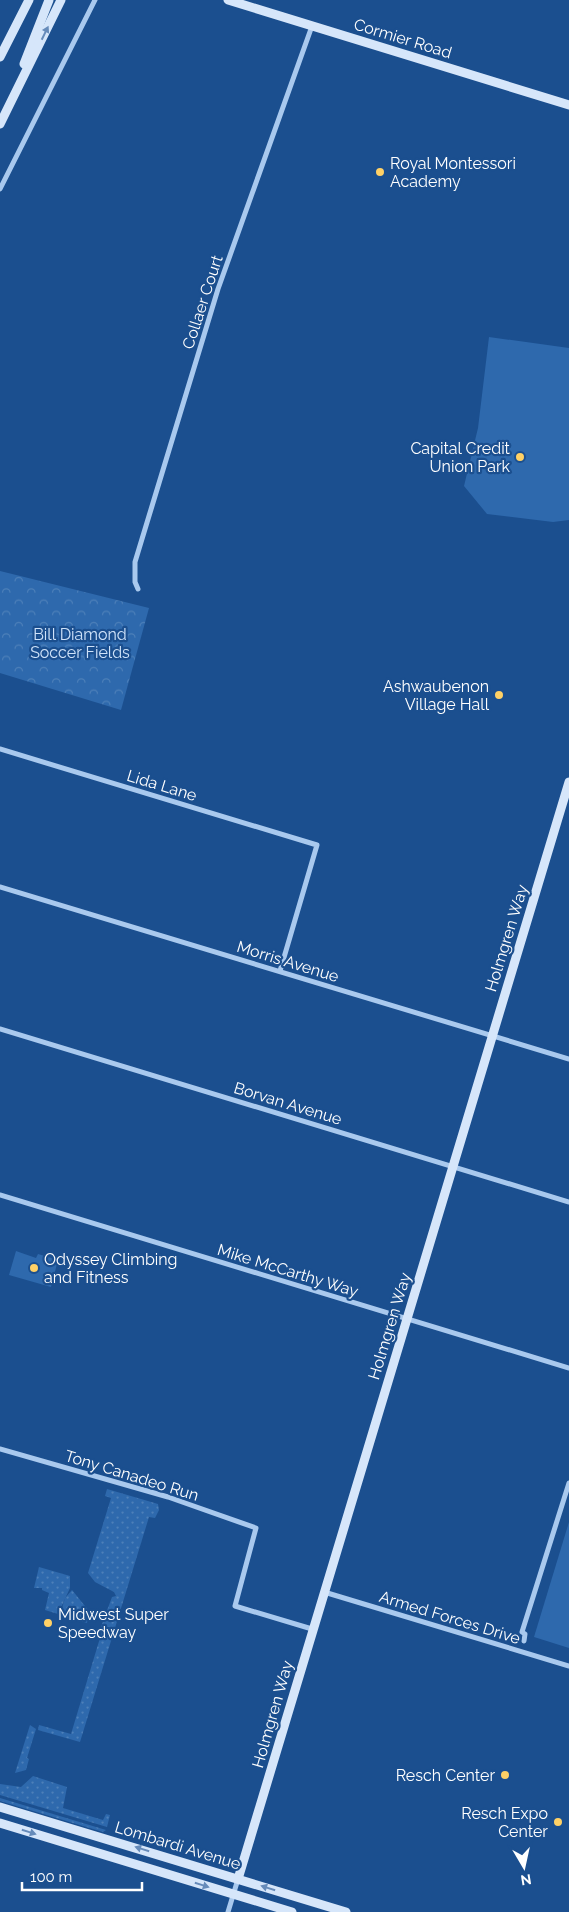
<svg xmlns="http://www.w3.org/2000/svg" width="569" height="1912" viewBox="0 0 569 1912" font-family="Raleway,sans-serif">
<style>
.grass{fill:url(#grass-dots)}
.forest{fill:url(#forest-crowns)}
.garden{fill:#2e69ad}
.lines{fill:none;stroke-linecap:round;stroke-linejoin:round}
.street{stroke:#a9c9ee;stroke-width:5}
.secondary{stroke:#d6e6fa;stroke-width:9}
.oneway{fill:#668bba}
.poi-dot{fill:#ffd166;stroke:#1b4f8f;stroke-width:2}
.labels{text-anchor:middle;stroke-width:4.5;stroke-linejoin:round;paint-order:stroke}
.street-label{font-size:16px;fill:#fff;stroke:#1b4f8f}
.poi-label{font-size:16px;fill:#fff;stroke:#1b4f8f;text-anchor:end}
.park-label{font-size:16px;fill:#cfe3fa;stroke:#1b4f8f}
</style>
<defs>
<pattern id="grass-dots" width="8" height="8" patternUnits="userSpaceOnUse" patternTransform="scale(1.25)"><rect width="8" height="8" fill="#2e69ad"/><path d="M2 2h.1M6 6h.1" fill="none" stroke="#4d80b9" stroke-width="1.8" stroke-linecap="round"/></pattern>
<pattern id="forest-crowns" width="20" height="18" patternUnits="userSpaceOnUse" patternTransform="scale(1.25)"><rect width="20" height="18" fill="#2e69ad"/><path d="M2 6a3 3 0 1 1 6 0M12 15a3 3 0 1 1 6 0" fill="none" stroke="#4d80b9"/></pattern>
</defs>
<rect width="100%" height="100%" fill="#1b4f8f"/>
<g class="grass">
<path d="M 107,1489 L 158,1504 L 159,1510 L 155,1518 L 149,1517 L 80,1742 L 38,1730 L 39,1725 L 71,1734 L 103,1628 L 101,1627 L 112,1597 L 116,1596 L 114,1592 L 95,1582 L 88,1573 L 111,1498 L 105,1496 Z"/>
<path d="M 39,1567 L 70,1576 L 70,1588 L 58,1614 L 45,1610 L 49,1593 L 42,1590 L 42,1588 L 34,1588 Z"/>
<path d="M 72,1590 L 89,1611 L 87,1623 L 60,1615 L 65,1598 Z"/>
<path d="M 30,1725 L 36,1729 L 27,1758 L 29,1759 L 26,1770 L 15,1773 Z"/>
<path d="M 33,1776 L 67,1787 L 63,1808 L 103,1820 L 106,1814 L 110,1815 L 107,1827 L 0,1795 L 0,1784 L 21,1787 Z"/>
<path d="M 0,1798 L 106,1830 L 103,1832 L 0,1801 Z"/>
</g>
<path class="forest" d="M 0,571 L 149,608 L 121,710 L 0,673 Z"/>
<g class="garden">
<path d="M 489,337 L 569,348 L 569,520 L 553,522 L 487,514 L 464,486 L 478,428 Z"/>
<path d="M 16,1251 L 36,1258 L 38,1254 L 58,1260 L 51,1287 L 9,1275 Z"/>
<path d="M 569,1522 L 569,1648 L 534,1637 Z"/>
</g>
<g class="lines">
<g class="street">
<path d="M 0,189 L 95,0"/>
<path d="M 138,589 L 135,582 L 135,562 L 218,289 L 312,26"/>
<path d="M 0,749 L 317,845 L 280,971"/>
<path d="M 0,887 L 569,1059"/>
<path d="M 0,1029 L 569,1202"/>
<path d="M 0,1195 L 569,1368"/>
<path d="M 0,1449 L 168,1497 L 256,1528 L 235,1606 L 312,1629"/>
<path d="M 324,1592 L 569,1666"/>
<path d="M 524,1641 L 525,1634 L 522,1632 L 569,1483"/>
<path d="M 228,1912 L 238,1879"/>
</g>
<g class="secondary">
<path d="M 228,0 L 569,105"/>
<path d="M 0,57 L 29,0"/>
<path d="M 24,64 L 49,0"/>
<path d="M 0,124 L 61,0"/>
<path d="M 0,1807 L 346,1912"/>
<path d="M 0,1823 L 292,1912"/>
<path d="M 238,1879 L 569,782"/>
</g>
</g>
<defs><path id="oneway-solid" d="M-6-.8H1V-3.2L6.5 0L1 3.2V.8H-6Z" transform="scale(1.25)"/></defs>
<g class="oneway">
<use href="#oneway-solid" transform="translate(45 33) rotate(-64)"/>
<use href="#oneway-solid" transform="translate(29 1832) rotate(17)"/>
<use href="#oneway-solid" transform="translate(142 1849) rotate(-163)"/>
<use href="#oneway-solid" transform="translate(202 1885) rotate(17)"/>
<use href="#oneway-solid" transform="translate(268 1888) rotate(-163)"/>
</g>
<g class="poi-dot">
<circle cx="380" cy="172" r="5"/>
<circle cx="520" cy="457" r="5"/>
<circle cx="499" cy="695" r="5"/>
<circle cx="34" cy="1268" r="5"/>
<circle cx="48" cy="1623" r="5"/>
<circle cx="505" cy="1775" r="5"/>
<circle cx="558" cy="1822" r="5"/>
</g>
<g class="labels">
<g class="street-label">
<text transform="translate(403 38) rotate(17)" y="6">Cormier Road</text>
<text transform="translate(202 302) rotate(-72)" y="6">Collaer Court</text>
<text transform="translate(162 785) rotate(17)" y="6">Lida Lane</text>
<text transform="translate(506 938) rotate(-73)" y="6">Holmgren Way</text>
<text transform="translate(288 961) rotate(17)" y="6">Morris Avenue</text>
<text transform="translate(288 1103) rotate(17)" y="6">Borvan Avenue</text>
<text transform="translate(288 1270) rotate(17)" y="6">Mike McCarthy Way</text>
<text transform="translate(389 1326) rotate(-73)" y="6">Holmgren Way</text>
<text transform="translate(132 1475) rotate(17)" y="6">Tony Canadeo Run</text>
<text transform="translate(450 1617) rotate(17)" y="6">Armed Forces Drive</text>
<text transform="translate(272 1714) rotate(-74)" y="6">Holmgren Way</text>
<text transform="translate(178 1845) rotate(17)" y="6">Lombardi Avenue</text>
</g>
<g class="poi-label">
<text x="390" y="169" text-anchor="start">Royal Montessori<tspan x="390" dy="18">Academy</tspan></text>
<text x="510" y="454">Capital Credit<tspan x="510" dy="18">Union Park</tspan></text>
<text x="489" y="692">Ashwaubenon<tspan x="489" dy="18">Village Hall</tspan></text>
<text x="44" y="1265" text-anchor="start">Odyssey Climbing<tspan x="44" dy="18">and Fitness</tspan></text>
<text x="58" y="1620" text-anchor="start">Midwest Super<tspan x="58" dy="18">Speedway</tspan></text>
<text x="495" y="1781">Resch Center</text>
<text x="548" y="1819">Resch Expo<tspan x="548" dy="18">Center</tspan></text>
</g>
<g class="park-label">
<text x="80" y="640">Bill Diamond<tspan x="80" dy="18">Soccer Fields</tspan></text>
</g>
</g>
<g transform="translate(524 1867) rotate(171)" stroke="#1b4f8f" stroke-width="4" paint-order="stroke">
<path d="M0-4L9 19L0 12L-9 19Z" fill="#ffffff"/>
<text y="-8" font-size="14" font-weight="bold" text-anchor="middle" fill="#ffffff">N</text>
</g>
<path d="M22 1882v8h120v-8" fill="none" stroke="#ffffff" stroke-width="2.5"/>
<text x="30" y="1882" font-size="15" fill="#ffffff" stroke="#1b4f8f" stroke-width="4" paint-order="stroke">100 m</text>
</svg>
